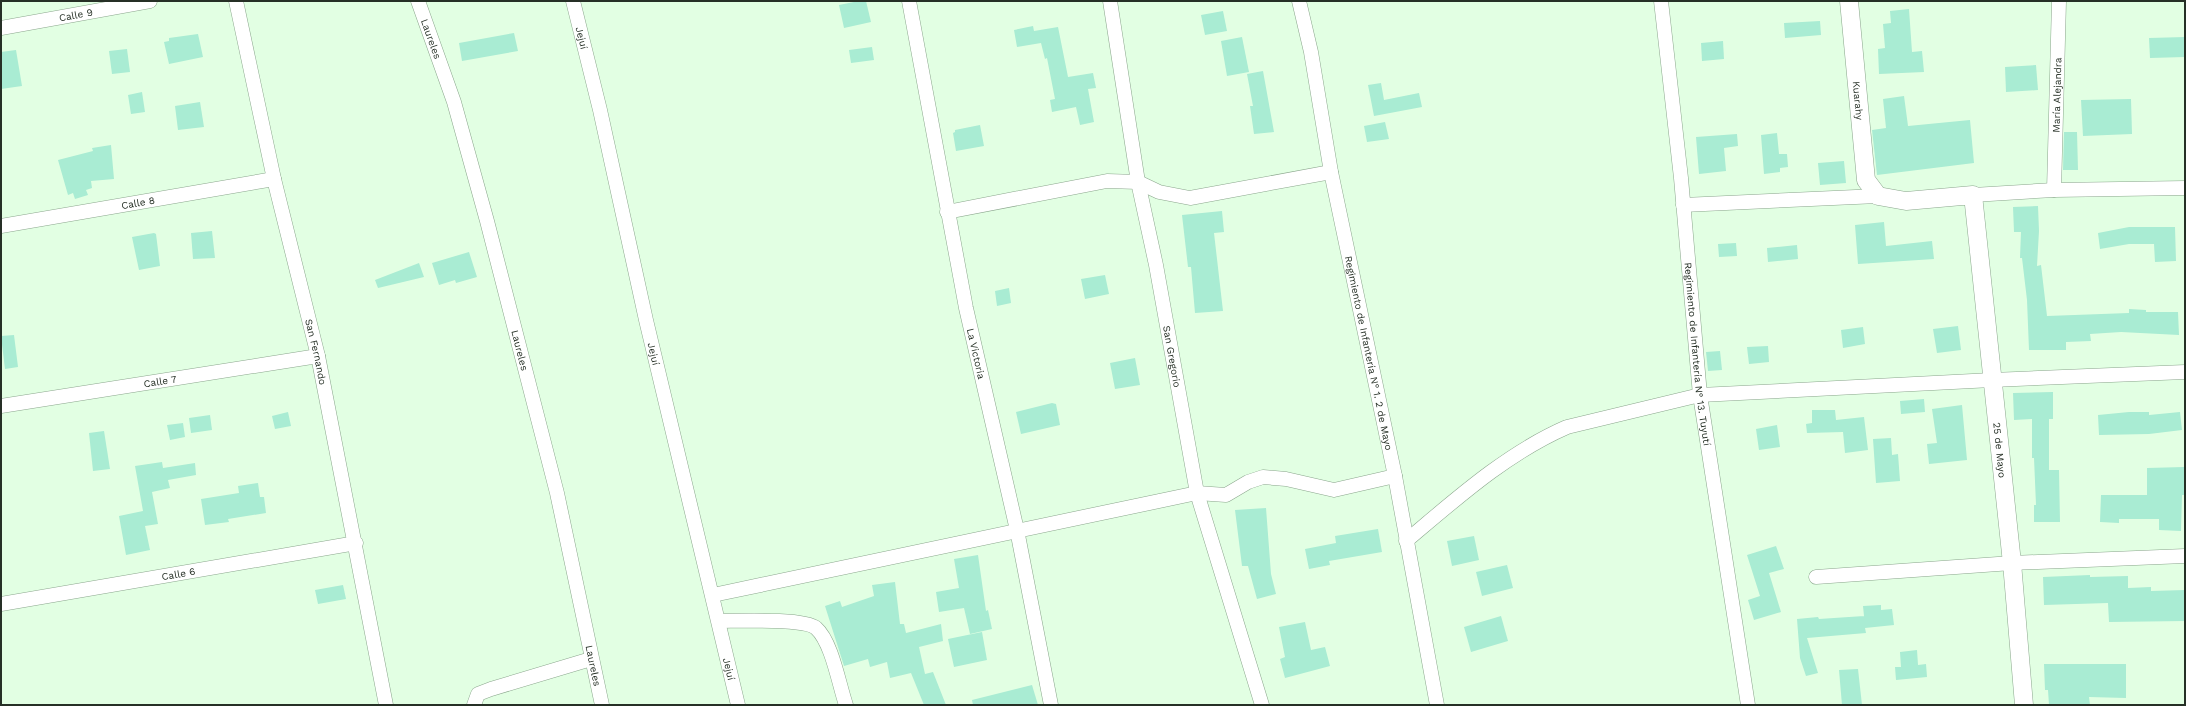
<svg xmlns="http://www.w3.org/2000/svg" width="2186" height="706" viewBox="0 0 2186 706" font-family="'Work Sans',sans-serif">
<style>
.building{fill:#a9ecd3}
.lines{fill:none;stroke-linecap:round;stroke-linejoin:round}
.minor-casing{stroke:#8ba68d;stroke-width:15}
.tertiary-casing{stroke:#8ba68d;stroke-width:19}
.minor{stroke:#fff;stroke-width:14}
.tertiary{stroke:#fff;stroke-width:18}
.labels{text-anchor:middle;stroke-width:3;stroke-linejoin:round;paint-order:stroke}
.street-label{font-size:10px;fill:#263026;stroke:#fff}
</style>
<rect width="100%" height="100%" fill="#e2ffe3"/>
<g class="building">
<path d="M 859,1 L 866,1 L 871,22 L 844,28 L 839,5 Z"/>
<path d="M 1909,9 L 1912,52 L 1922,51 L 1924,72 L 1879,74 L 1878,49 L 1885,48 L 1883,24 L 1891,23 L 1890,11 Z"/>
<path d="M 1223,11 L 1227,31 L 1205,35 L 1201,15 Z"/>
<path d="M 1820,21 L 1821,35 L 1785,38 L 1784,23 Z"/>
<path d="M 1033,26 L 1034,31 L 1058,27 L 1068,77 L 1093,73 L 1096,88 L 1088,89 L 1094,122 L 1080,125 L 1076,107 L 1052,112 L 1050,100 L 1055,99 L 1047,58 L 1045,59 L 1041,43 L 1017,47 L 1014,30 Z"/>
<path d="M 514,33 L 518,51 L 462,61 L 459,43 Z"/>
<path d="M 198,34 L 203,57 L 169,64 L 164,42 L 169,41 L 169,38 Z"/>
<path d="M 1242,37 L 1249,72 L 1227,76 L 1221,41 Z"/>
<path d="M 2185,37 L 2185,57 L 2150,58 L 2149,38 Z"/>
<path d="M 1723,41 L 1724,59 L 1702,61 L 1701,43 Z"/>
<path d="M 872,47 L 874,60 L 851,63 L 849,50 Z"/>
<path d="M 127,49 L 130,72 L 112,74 L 109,51 Z"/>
<path d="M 16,50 L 22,86 L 1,89 L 1,52 Z"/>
<path d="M 2036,65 L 2038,90 L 2006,92 L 2005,67 Z"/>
<path d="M 1263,71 L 1274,132 L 1254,134 L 1250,106 L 1253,106 L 1247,74 Z"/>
<path d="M 1381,83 L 1384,100 L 1419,93 L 1422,107 L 1374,116 L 1368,85 Z"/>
<path d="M 142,92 L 145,112 L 131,114 L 128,95 Z"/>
<path d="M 1904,96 L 1908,126 L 1970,120 L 1974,163 L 1877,175 L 1872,130 L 1886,128 L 1883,99 Z"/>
<path d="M 2131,99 L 2132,134 L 2083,136 L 2081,100 Z"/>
<path d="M 200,102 L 204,127 L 178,130 L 175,106 Z"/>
<path d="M 1385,122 L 1389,139 L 1367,142 L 1364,126 Z"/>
<path d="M 980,125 L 984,146 L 956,151 L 953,133 L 955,132 L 955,130 Z"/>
<path d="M 2064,132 L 2077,132 L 2078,170 L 2063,170 Z"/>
<path d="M 1777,133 L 1779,154 L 1787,154 L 1788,167 L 1780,168 L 1780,172 L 1764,174 L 1761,135 Z"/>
<path d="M 1737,134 L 1738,146 L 1724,148 L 1726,171 L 1699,174 L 1696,137 Z"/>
<path d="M 111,145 L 114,179 L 91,181 L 92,188 L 86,190 L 88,195 L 75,199 L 73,193 L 68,195 L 58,160 L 93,151 L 92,148 Z"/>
<path d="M 1844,161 L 1846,183 L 1820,185 L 1818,163 Z"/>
<path d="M 2038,206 L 2039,231 L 2037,266 L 2041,265 L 2047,316 L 2129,313 L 2129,309 L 2146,310 L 2146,312 L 2178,312 L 2179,335 L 2121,332 L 2090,334 L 2091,341 L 2066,342 L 2066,350 L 2029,350 L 2027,300 L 2022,258 L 2020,258 L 2021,232 L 2014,232 L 2013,207 Z"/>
<path d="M 1222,211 L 1224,232 L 1214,233 L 1223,311 L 1195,313 L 1191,267 L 1188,267 L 1182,215 Z"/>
<path d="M 1884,222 L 1886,246 L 1932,241 L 1934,259 L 1858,264 L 1855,225 Z"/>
<path d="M 2129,227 L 2175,227 L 2176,261 L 2155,262 L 2154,244 L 2129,244 L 2100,249 L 2098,233 Z"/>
<path d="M 212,231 L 215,258 L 193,259 L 191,233 Z"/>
<path d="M 154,233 L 156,234 L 160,266 L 139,270 L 132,237 Z"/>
<path d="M 1736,243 L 1737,256 L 1719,257 L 1718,244 Z"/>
<path d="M 1797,245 L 1798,259 L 1768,262 L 1767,248 Z"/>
<path d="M 469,252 L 477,277 L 456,283 L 455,280 L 439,285 L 432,263 Z"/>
<path d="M 419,263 L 424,277 L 378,288 L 375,280 Z"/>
<path d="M 1105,275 L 1109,294 L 1085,299 L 1081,279 Z"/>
<path d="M 1009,288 L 1011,303 L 997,306 L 995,291 Z"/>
<path d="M 1958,326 L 1961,350 L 1937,353 L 1933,329 Z"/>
<path d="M 1863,327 L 1865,344 L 1843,348 L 1841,330 Z"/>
<path d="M 14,335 L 18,367 L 5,369 L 1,336 Z"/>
<path d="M 1768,346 L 1769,362 L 1749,364 L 1747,347 Z"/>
<path d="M 1720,351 L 1722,370 L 1708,371 L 1706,352 Z"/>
<path d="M 1135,358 L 1140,385 L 1115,389 L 1110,363 Z"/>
<path d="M 2053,392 L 2053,419 L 2049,419 L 2049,470 L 2059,470 L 2060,522 L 2034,522 L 2034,505 L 2036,505 L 2034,458 L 2032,458 L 2032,419 L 2014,420 L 2013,393 Z"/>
<path d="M 1924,399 L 1925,412 L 1901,414 L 1900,401 Z"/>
<path d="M 1052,403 L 1056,404 L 1060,425 L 1021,434 L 1016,412 Z"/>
<path d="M 1962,405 L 1967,460 L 1929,464 L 1927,444 L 1937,443 L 1932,409 Z"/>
<path d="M 1812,410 L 1835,410 L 1836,420 L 1864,417 L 1868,450 L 1845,453 L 1843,432 L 1807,433 L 1806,424 L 1812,423 Z"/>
<path d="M 288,412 L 291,426 L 275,429 L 272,416 Z"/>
<path d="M 2129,412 L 2149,412 L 2149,415 L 2180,412 L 2182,430 L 2149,434 L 2099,435 L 2098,415 Z"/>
<path d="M 210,415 L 212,430 L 191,433 L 189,418 Z"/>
<path d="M 183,423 L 185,437 L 170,440 L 167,425 Z"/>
<path d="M 1777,425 L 1780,447 L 1759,450 L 1756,429 Z"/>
<path d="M 104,431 L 110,469 L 93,471 L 89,433 Z"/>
<path d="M 1891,438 L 1892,455 L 1898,454 L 1900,481 L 1876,483 L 1873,439 Z"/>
<path d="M 162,462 L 163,468 L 195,463 L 196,475 L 168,480 L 170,488 L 152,492 L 158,524 L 145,526 L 150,550 L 126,555 L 119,516 L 143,511 L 135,466 Z"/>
<path d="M 2184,467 L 2185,495 L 2182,495 L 2181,531 L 2159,530 L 2159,519 L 2119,519 L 2119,523 L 2100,522 L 2101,495 L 2147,495 L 2147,468 Z"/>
<path d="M 258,483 L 260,497 L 264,497 L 266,513 L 228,519 L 229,522 L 205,525 L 201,499 L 239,493 L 238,486 Z"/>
<path d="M 1266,508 L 1271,574 L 1276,594 L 1257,599 L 1248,566 L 1242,566 L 1235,510 Z"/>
<path d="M 1378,529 L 1382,552 L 1329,561 L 1330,565 L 1309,569 L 1305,549 L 1336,543 L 1335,536 Z"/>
<path d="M 1474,536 L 1479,560 L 1452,566 L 1447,541 Z"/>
<path d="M 1776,546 L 1784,569 L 1769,573 L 1781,612 L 1754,620 L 1748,600 L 1760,596 L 1747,555 Z"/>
<path d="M 978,555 L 986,611 L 988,610 L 992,629 L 970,634 L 964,608 L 939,612 L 936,592 L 959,588 L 954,559 Z"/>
<path d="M 1507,565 L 1513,588 L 1482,596 L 1476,572 Z"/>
<path d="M 2090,575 L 2090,577 L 2128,576 L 2128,588 L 2151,587 L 2151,591 L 2185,590 L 2185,621 L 2109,622 L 2108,603 L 2044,605 L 2043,577 Z"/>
<path d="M 895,582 L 900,624 L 904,624 L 906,633 L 941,624 L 943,641 L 919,647 L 925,674 L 933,672 L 946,705 L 924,705 L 911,673 L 890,678 L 887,662 L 870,667 L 868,659 L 844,666 L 825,606 L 840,601 L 842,607 L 874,596 L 872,585 Z"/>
<path d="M 343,585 L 346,599 L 318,604 L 315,590 Z"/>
<path d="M 1881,605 L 1881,610 L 1892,609 L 1894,625 L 1865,628 L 1866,633 L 1807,638 L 1818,673 L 1806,676 L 1800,658 L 1797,619 L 1818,617 L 1819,619 L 1864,616 L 1865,626 L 1863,606 Z"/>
<path d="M 1501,616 L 1508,641 L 1471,652 L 1464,627 Z"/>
<path d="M 1305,622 L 1311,650 L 1325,647 L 1330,666 L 1285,678 L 1280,659 L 1285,657 L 1279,627 Z"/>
<path d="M 982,632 L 987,660 L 954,667 L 948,639 Z"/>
<path d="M 1917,650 L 1918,665 L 1926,664 L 1927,677 L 1896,680 L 1895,667 L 1901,667 L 1900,652 Z"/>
<path d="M 2044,664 L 2126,664 L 2126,698 L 2089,697 L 2090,705 L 2049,705 L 2048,690 L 2045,690 Z"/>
<path d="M 1858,669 L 1862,705 L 1842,705 L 1839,670 Z"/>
<path d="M 1032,685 L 1038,705 L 973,705 L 972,700 Z"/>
</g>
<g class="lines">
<defs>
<g id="minor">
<path id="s1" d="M 236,1 L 274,179 L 318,356 L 386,705"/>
<path id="s2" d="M 418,1 L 454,102 L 487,221 L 557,493 L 602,705"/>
<path id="s3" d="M 573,1 L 600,110 L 646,320 L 738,705"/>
<path id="s4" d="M 909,1 L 966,308 L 1017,530 L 1051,705"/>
<path id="s5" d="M 1110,1 L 1138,182 L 1156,265 L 1197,493 L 1262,705"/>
<path id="s6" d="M 1299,1 L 1311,52 L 1331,172 L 1395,476 L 1437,705"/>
<path id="s7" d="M 1661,1 L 1681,178 L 1700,395 L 1748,705"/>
<path id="s8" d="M 1,28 L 150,1"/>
<path id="s9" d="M 2054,190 L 2059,1"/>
<path d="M 1973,195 L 2054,190 L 2185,188"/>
<path d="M 1683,205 L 1878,196"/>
<path d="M 947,212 L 1107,181 L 1138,182 L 1159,192 L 1190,198 L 1331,172"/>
<path id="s10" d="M 1,226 L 274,179"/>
<path id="s11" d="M 1,406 L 318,356"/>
<path d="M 1406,541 C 1456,499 1507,453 1567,427 L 1700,395 L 1992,380 L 2185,372"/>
<path d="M 1816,577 L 2012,563 L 2185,556"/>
<path d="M 713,595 L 1197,493 L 1226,495 L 1248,482 L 1263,477 L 1286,479 L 1334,490 L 1395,476"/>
<path id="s12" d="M 1,604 L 356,543"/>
<path d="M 719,621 C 738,621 804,618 816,628 C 832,642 839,685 846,705"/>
<path d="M 474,705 L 478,694 L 491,689 L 591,659"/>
</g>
<g id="tertiary">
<path id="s13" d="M 1849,1 L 1866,180 L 1878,196 L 1906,201 L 1973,195 L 2012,563 L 2024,705"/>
</g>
</defs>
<use href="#minor" class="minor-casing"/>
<use href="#tertiary" class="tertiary-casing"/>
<use href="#minor" class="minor"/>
<use href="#tertiary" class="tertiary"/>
</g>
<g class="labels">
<g class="street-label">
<text dy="4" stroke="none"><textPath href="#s8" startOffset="76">Calle 9</textPath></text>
<text dy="4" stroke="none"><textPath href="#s3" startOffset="38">Jejuí</textPath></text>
<text dy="4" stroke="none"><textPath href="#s2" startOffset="40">Laureles</textPath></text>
<text dy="4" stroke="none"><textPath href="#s9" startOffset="95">María Alejandra</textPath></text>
<text dy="4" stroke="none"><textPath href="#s13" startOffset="100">Kuarahy</textPath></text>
<text dy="4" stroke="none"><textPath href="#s10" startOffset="139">Calle 8</textPath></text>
<text dy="4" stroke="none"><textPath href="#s2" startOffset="364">Laureles</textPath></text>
<text dy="4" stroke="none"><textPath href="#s1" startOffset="360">San Fernando</textPath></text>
<text dy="4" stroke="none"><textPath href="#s3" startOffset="362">Jejuí</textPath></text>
<text dy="4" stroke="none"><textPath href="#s6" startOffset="359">Regimiento de Infantería N° 1. 2 de Mayo</textPath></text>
<text dy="4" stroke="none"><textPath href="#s4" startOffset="359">La Victoria</textPath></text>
<text dy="4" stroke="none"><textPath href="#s7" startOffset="355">Regimiento de Infantería N° 13. Tuyutí</textPath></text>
<text dy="4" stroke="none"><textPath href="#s5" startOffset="361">San Gregorio</textPath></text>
<text dy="4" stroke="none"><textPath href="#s11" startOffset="161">Calle 7</textPath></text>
<text dy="4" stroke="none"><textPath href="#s13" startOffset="552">25 de Mayo</textPath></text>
<text dy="4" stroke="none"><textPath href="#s12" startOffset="180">Calle 6</textPath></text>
<text dy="4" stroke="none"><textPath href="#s2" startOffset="688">Laureles</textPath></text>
<text dy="4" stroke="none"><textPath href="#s3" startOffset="686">Jejuí</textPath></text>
</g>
</g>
<rect width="2186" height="706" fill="none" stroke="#263026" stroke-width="4"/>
</svg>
